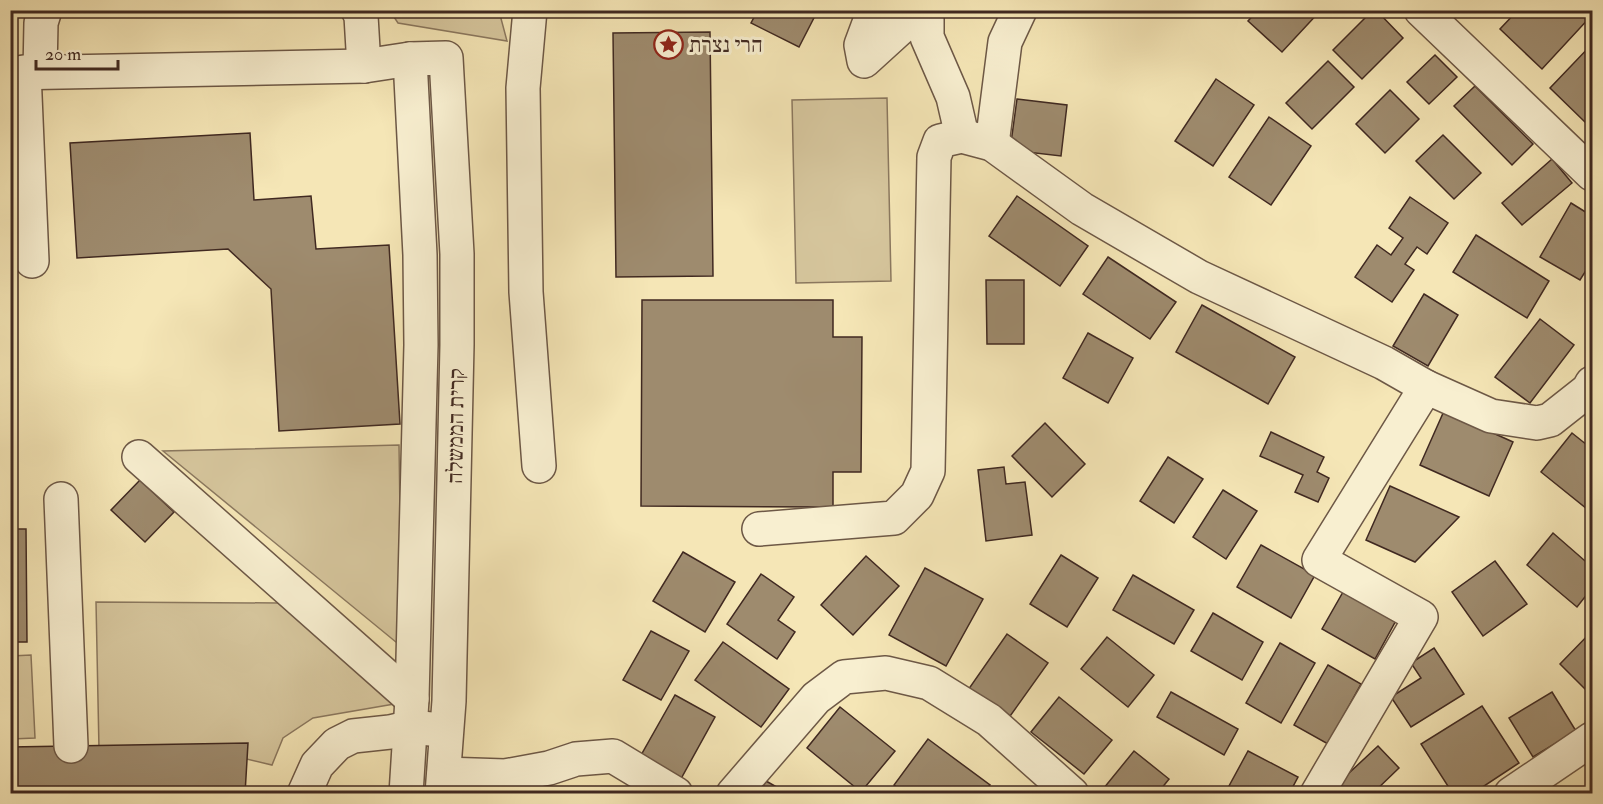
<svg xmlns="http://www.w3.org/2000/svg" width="1603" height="804" viewBox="0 0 1603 804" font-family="'IM FELL Double Pica','Frank Ruhl Libre',serif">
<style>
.green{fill:#d6c69d;stroke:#8b785f;stroke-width:1.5}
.building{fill:#9e8b6e;stroke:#402921;stroke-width:1.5}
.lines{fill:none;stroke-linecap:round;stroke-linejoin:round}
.minor-casing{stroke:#6d5846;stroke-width:36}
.minor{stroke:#f8efd0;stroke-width:33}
.labels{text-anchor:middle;stroke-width:6;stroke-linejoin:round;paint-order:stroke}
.poi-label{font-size:22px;fill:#402921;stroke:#f8efd0;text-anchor:start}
.street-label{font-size:22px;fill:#402921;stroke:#f8efd0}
</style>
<rect width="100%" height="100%" fill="#f5e6b6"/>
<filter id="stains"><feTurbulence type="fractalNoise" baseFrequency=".00333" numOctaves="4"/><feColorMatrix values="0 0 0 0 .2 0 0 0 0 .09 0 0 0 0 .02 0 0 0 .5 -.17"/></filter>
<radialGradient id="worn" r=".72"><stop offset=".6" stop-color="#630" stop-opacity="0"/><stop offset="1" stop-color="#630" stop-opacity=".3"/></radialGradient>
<g class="green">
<path d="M 390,11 L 499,11 L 507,41 L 398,23 Z"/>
<path d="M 887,98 L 891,281 L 796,283 L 792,100 Z"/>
<path d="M 399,445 L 402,647 L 163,451 Z"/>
<path d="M 96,602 L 278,603 L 400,703 L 313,718 L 283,738 L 272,765 L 201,748 L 99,749 Z"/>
<path d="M 31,655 L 35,738 L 11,739 L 11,656 Z"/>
</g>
<g class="building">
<path d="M 758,10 L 818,10 L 799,47 L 751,23 Z"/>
<path d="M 1258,10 L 1321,10 L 1282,52 L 1248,21 Z"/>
<path d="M 1373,10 L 1376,10 L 1403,38 L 1362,79 L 1333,50 Z"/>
<path d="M 1518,10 L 1592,10 L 1592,15 L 1542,69 L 1500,29 Z"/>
<path d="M 710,32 L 713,276 L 616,277 L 613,33 Z"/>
<path d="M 1592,44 L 1592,119 L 1587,124 L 1550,88 Z"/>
<path d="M 1435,55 L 1457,77 L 1429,104 L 1407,82 Z"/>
<path d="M 1328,61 L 1354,87 L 1312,129 L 1286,103 Z"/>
<path d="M 1216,79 L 1254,105 L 1213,166 L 1175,141 Z"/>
<path d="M 1475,86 L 1533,144 L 1512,165 L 1454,106 Z"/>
<path d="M 1390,90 L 1419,119 L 1385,153 L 1356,124 Z"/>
<path d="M 1017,99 L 1067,105 L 1061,156 L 1010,150 Z"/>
<path d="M 1269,117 L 1311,146 L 1271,205 L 1229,177 Z"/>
<path d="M 250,133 L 254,200 L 311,196 L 316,249 L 389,245 L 400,424 L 279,431 L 271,289 L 228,249 L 77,258 L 70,143 Z"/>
<path d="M 1443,135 L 1481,173 L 1454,199 L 1416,161 Z"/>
<path d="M 1552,159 L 1572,183 L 1522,225 L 1502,203 Z"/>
<path d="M 1017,196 L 1088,246 L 1060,286 L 989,236 Z"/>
<path d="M 1410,197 L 1448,223 L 1427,254 L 1417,247 L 1405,264 L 1414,270 L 1392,302 L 1355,277 L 1377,245 L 1391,255 L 1403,238 L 1389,228 Z"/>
<path d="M 1571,203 L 1592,216 L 1592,266 L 1590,264 L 1580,280 L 1540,257 Z"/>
<path d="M 1476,235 L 1549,281 L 1527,318 L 1453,272 Z"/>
<path d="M 1108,257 L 1176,302 L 1150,339 L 1083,294 Z"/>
<path d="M 986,280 L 1024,280 L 1024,344 L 987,344 Z"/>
<path d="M 1424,294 L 1458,315 L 1428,366 L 1393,346 Z"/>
<path d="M 642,300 L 833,300 L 833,337 L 862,337 L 861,472 L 833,472 L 833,507 L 641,506 Z"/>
<path d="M 1202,305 L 1295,357 L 1268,404 L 1176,352 Z"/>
<path d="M 1540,319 L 1574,345 L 1530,403 L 1495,377 Z"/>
<path d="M 1088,333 L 1133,358 L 1108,403 L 1063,378 Z"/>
<path d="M 1444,411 L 1513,442 L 1489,496 L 1420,465 Z"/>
<path d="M 1045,423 L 1085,464 L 1052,497 L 1012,456 Z"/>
<path d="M 1271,432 L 1324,457 L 1317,472 L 1329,478 L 1318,502 L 1295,492 L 1303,475 L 1260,456 Z"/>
<path d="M 1572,433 L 1592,449 L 1592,513 L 1541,472 Z"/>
<path d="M 1168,457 L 1203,479 L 1174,523 L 1140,501 Z"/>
<path d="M 1004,467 L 1006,484 L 1025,482 L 1032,535 L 986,541 L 978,470 Z"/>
<path d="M 140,480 L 174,512 L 145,542 L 111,510 Z"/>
<path d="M 1390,486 L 1459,517 L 1415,562 L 1366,540 Z"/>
<path d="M 1223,490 L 1257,511 L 1226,559 L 1193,537 Z"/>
<path d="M 10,529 L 26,529 L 27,642 L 10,642 Z"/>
<path d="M 1553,533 L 1592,567 L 1592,588 L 1577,607 L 1527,565 Z"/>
<path d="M 1261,545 L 1315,575 L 1291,618 L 1237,587 Z"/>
<path d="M 683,552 L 735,582 L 705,632 L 653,601 Z"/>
<path d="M 1061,555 L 1098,578 L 1067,627 L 1030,604 Z"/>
<path d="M 866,556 L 899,586 L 853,635 L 821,605 Z"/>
<path d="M 1495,561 L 1527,604 L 1483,636 L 1452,592 Z"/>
<path d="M 925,568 L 983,599 L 946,666 L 889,635 Z"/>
<path d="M 761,574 L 794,597 L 778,620 L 795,632 L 777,659 L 727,624 Z"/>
<path d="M 1133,575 L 1194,610 L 1174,644 L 1113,610 Z"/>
<path d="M 1347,585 L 1399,615 L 1375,659 L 1322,629 Z"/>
<path d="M 1213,613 L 1263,642 L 1242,680 L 1191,651 Z"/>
<path d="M 651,631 L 689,651 L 661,700 L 623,680 Z"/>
<path d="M 1592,631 L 1592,696 L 1560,664 Z"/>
<path d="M 1007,634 L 1048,663 L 1008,719 L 968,690 Z"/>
<path d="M 1107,637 L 1154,675 L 1128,707 L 1081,669 Z"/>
<path d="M 723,642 L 789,689 L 761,727 L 695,680 Z"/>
<path d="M 1280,643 L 1315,663 L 1281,723 L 1246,703 Z"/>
<path d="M 1434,648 L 1464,694 L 1411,727 L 1391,697 L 1421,678 L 1411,663 Z"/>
<path d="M 1328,665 L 1361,684 L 1328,744 L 1294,725 Z"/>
<path d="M 1171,692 L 1238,729 L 1224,755 L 1157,717 Z"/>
<path d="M 1552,692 L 1576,731 L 1533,757 L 1509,718 Z"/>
<path d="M 675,695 L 715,717 L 677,786 L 636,764 Z"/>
<path d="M 1059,697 L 1112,740 L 1084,774 L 1031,732 Z"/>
<path d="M 1482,706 L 1519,763 L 1472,794 L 1453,794 L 1421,744 Z"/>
<path d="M 840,707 L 895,751 L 861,792 L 807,748 Z"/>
<path d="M 928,739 L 990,785 L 983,794 L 906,794 L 894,785 Z"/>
<path d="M 248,743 L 245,794 L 10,794 L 10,747 Z"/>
<path d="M 1378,746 L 1399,768 L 1372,794 L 1339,794 L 1334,787 Z"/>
<path d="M 1134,751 L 1169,779 L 1157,794 L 1099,794 Z"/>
<path d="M 1248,751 L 1298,777 L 1289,794 L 1243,794 L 1229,786 Z"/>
<path d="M 766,781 L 789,794 L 759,794 Z"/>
</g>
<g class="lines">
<defs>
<g id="minor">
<path d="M 358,10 L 361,16 L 364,66"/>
<path d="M 530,10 L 523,88 L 526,292 L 539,466"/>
<path d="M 874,10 L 861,45 L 864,61 L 920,10"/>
<path d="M 927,10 L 927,37 L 953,97 L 962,136"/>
<path d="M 1421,10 L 1592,174"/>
<path d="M 24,72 L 32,261"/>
<path d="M 40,72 L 41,23 L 45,10"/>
<path d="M 10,73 L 364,66 L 410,59 L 446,58 L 457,254 L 457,345 L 449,701 L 442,794"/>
<path d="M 992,144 L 1005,42 L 1020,10"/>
<path d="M 139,457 L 412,699"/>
<path d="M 61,499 L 71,746"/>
<path d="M 759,529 L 894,518 L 917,495 L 928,471 L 934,157 L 940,141 L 962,136 L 992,144 L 1082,209 L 1199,277 L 1384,363 L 1426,387"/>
<path d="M 444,774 L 505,776 L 549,768 L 576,759 L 613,756 L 676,794"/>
<path d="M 304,794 L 317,765 L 337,744 L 353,736 L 390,732 L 411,727 L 431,729"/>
<path d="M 406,794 L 412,699 L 421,345 L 420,255 L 410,59"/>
<path d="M 733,794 L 816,698 L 844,677 L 886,673 L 929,683 L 989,720 L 1072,794"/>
<path d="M 1317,794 L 1421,617 L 1319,560 L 1426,387 L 1491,416 L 1537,423 L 1550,420 L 1588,390 L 1592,383"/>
<path d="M 1511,794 L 1592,739"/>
</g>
</defs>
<use href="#minor" class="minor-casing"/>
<use href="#minor" class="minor"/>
</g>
<defs>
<symbol id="sight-ring" viewBox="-11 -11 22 22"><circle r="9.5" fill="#f8efd0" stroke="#8f2418" stroke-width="1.5"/><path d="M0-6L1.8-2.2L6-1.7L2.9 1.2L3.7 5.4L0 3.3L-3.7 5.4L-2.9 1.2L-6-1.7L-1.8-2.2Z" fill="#8f2418"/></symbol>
</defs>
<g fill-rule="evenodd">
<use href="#sight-ring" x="652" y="28" width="33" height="33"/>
</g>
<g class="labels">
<g class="poi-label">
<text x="689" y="52">הרי נצרת</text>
</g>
<g class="street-label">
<text transform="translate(455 426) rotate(-89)" y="8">קרית הממשלה</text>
</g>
</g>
<rect width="1603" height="804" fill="none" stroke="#f5e6b6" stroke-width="36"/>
<rect x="12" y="12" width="1579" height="780" fill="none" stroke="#402921" stroke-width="3"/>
<rect x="18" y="18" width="1567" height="768" fill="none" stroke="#402921" stroke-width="1.5"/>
<path d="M36 60v9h82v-9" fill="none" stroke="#402921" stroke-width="3"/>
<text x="45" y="60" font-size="18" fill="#402921" stroke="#f8efd0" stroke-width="4.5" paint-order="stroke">20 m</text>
<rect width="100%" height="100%" filter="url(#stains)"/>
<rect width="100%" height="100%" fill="url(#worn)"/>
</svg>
